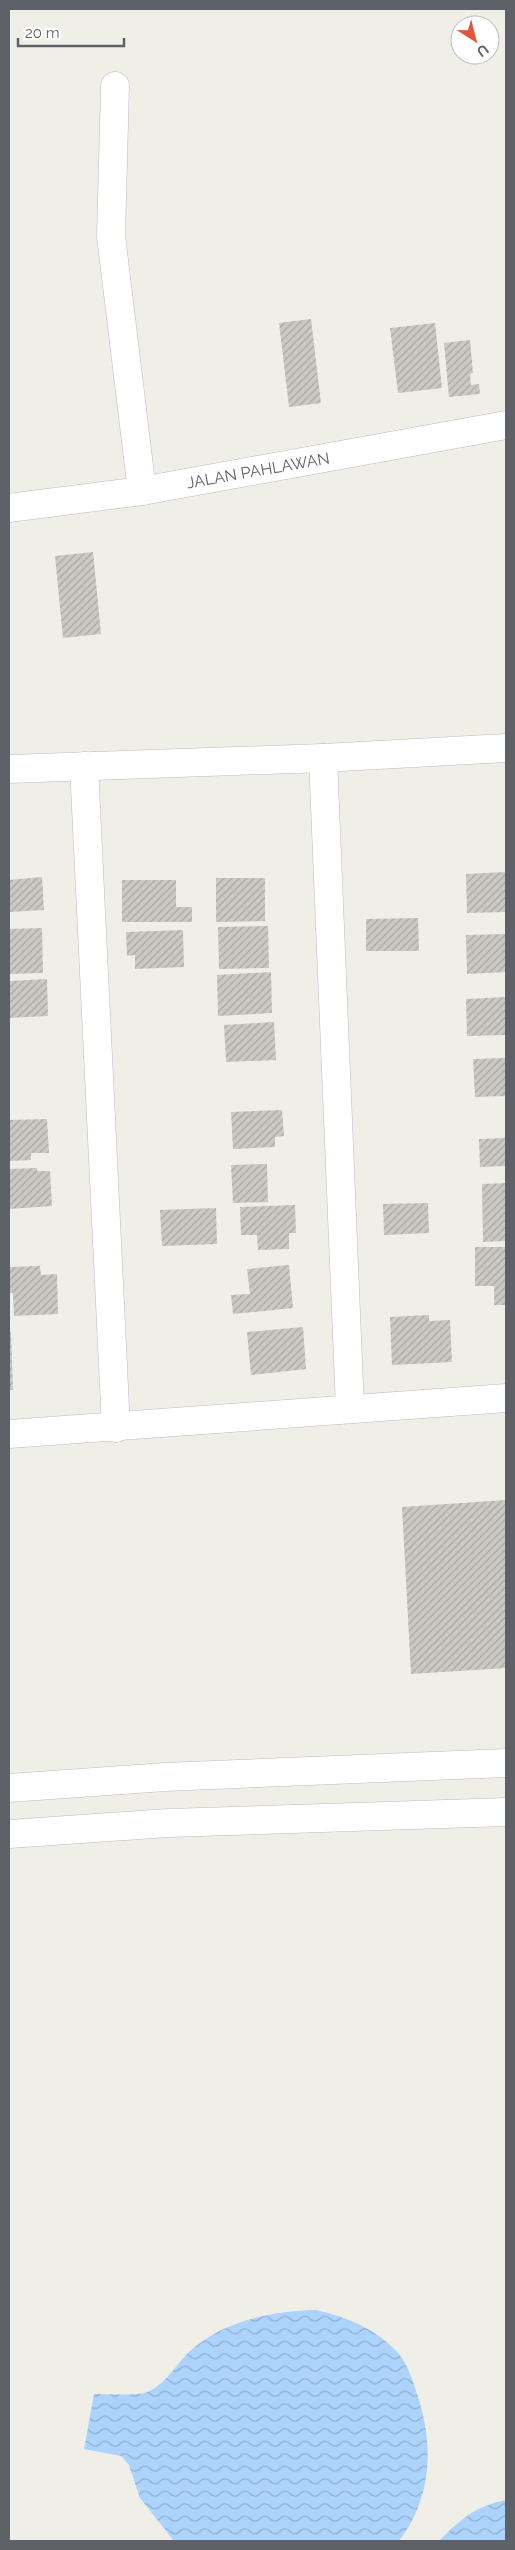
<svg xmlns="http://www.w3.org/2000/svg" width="515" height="2550" viewBox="0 0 515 2550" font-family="Raleway,sans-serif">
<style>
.water{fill:url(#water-waves)}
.building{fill:url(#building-hatch)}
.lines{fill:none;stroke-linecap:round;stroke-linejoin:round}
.minor-casing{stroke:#b9bbc0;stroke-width:29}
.minor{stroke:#fff;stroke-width:28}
.labels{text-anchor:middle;stroke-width:5;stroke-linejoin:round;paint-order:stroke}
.street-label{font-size:16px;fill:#5e6167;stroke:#fff}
</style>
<defs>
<pattern id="water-waves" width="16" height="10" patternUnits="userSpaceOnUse" patternTransform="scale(1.25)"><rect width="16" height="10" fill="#acd3fb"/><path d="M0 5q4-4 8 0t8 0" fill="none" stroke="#8fafcf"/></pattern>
<pattern id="building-hatch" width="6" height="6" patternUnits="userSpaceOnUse" patternTransform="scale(1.25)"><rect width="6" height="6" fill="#ccc9c4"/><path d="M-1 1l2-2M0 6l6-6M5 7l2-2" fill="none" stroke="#a9a7a3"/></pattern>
</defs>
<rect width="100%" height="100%" fill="#f0efe7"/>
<g class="water">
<path d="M 316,2310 C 348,2318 376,2328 399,2354 C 409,2367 414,2384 419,2400 C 434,2449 431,2499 399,2541 L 174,2541 L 140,2498 L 129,2465 L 121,2456 L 84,2449 L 94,2394 C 105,2394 138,2396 147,2392 C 164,2386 176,2365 188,2353 C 221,2321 272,2311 316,2310 Z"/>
<path d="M 506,2500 L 506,2541 L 439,2541 C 460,2519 476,2506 506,2500 Z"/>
</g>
<g class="building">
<path d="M 311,319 L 321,403 L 289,407 L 279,323 Z"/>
<path d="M 435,323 L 442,388 L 398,393 L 390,328 Z"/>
<path d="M 470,340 L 473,373 L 470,374 L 471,385 L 479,384 L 480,394 L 449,397 L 444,343 Z"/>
<path d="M 93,552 L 101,634 L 63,638 L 55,556 Z"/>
<path d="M 506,872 L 506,912 L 467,913 L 466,874 Z"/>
<path d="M 42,877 L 44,910 L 9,912 L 9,880 Z"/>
<path d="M 216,878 L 265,878 L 265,921 L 216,922 Z"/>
<path d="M 122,880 L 176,880 L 176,907 L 192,907 L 192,922 L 122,922 Z"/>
<path d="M 418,918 L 419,951 L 366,951 L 366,919 Z"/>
<path d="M 268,926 L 269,968 L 219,969 L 218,927 Z"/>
<path d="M 42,928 L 43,973 L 9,974 L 9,929 Z"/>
<path d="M 183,930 L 184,967 L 135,969 L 135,955 L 127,956 L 126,932 Z"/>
<path d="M 506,934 L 506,972 L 467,974 L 466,935 Z"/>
<path d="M 271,972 L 272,1013 L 218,1016 L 217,975 Z"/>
<path d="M 47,979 L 48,1016 L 9,1018 L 9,981 Z"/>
<path d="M 506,997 L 506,1035 L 467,1036 L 466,999 Z"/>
<path d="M 274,1022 L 276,1060 L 226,1062 L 224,1025 Z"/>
<path d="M 506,1058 L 506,1096 L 475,1097 L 473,1059 Z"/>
<path d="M 282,1110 L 284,1136 L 275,1137 L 275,1147 L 233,1149 L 231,1112 Z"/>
<path d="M 47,1119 L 49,1153 L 31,1153 L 31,1160 L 9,1161 L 9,1120 Z"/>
<path d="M 506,1138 L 506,1166 L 480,1167 L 479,1139 Z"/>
<path d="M 267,1164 L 268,1202 L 233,1203 L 231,1165 Z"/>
<path d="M 37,1168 L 37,1171 L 50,1171 L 52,1206 L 9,1209 L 9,1169 Z"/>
<path d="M 506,1183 L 506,1241 L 483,1242 L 482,1184 Z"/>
<path d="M 428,1203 L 429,1233 L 384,1235 L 383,1204 Z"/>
<path d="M 295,1205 L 296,1233 L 289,1233 L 289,1249 L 258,1250 L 257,1235 L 241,1235 L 240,1207 Z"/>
<path d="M 216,1208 L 217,1244 L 162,1246 L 160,1210 Z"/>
<path d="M 475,1247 L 506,1247 L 506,1305 L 494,1305 L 494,1286 L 475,1286 Z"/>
<path d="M 289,1265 L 293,1308 L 233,1314 L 231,1295 L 250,1294 L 247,1269 Z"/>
<path d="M 40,1266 L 41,1275 L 57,1274 L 58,1314 L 14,1316 L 13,1293 L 9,1293 L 9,1267 Z"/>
<path d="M 429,1315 L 429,1321 L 450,1320 L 452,1362 L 392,1365 L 390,1317 Z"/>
<path d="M 303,1327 L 306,1369 L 251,1375 L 247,1332 Z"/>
<path d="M 11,1332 L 13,1390 L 9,1390 L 9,1333 Z"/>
<path d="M 506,1500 L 506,1668 L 411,1674 L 402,1507 Z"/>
</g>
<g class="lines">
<defs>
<g id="minor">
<path d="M 115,86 L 111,236 L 142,491"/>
<path d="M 9,508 L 142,491 L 506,425"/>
<path d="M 323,758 L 350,1409"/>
<path d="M 84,766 L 116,1428"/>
<path d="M 9,769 L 323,758 L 506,748"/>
<path d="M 9,1434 L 506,1398"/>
<path d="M 9,1788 L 165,1777 L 506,1763"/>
<path d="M 9,1834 L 168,1823 L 506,1812"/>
</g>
</defs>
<use href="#minor" class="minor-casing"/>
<use href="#minor" class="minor"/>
</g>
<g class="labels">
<g class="street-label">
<text transform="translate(258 470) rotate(-10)" y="6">JALAN PAHLAWAN</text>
</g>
</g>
<rect width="515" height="2550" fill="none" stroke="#5e6167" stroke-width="20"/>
<g transform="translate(475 40) rotate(144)"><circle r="24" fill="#ffffff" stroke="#bfc0c2"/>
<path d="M0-4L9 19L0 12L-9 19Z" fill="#e2543b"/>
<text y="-8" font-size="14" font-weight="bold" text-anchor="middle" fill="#5e6167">U</text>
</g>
<path d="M18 38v8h106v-8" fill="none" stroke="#5e6167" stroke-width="2.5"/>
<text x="25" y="38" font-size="15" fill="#5e6167" stroke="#ffffff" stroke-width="4" paint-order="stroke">20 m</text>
</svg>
